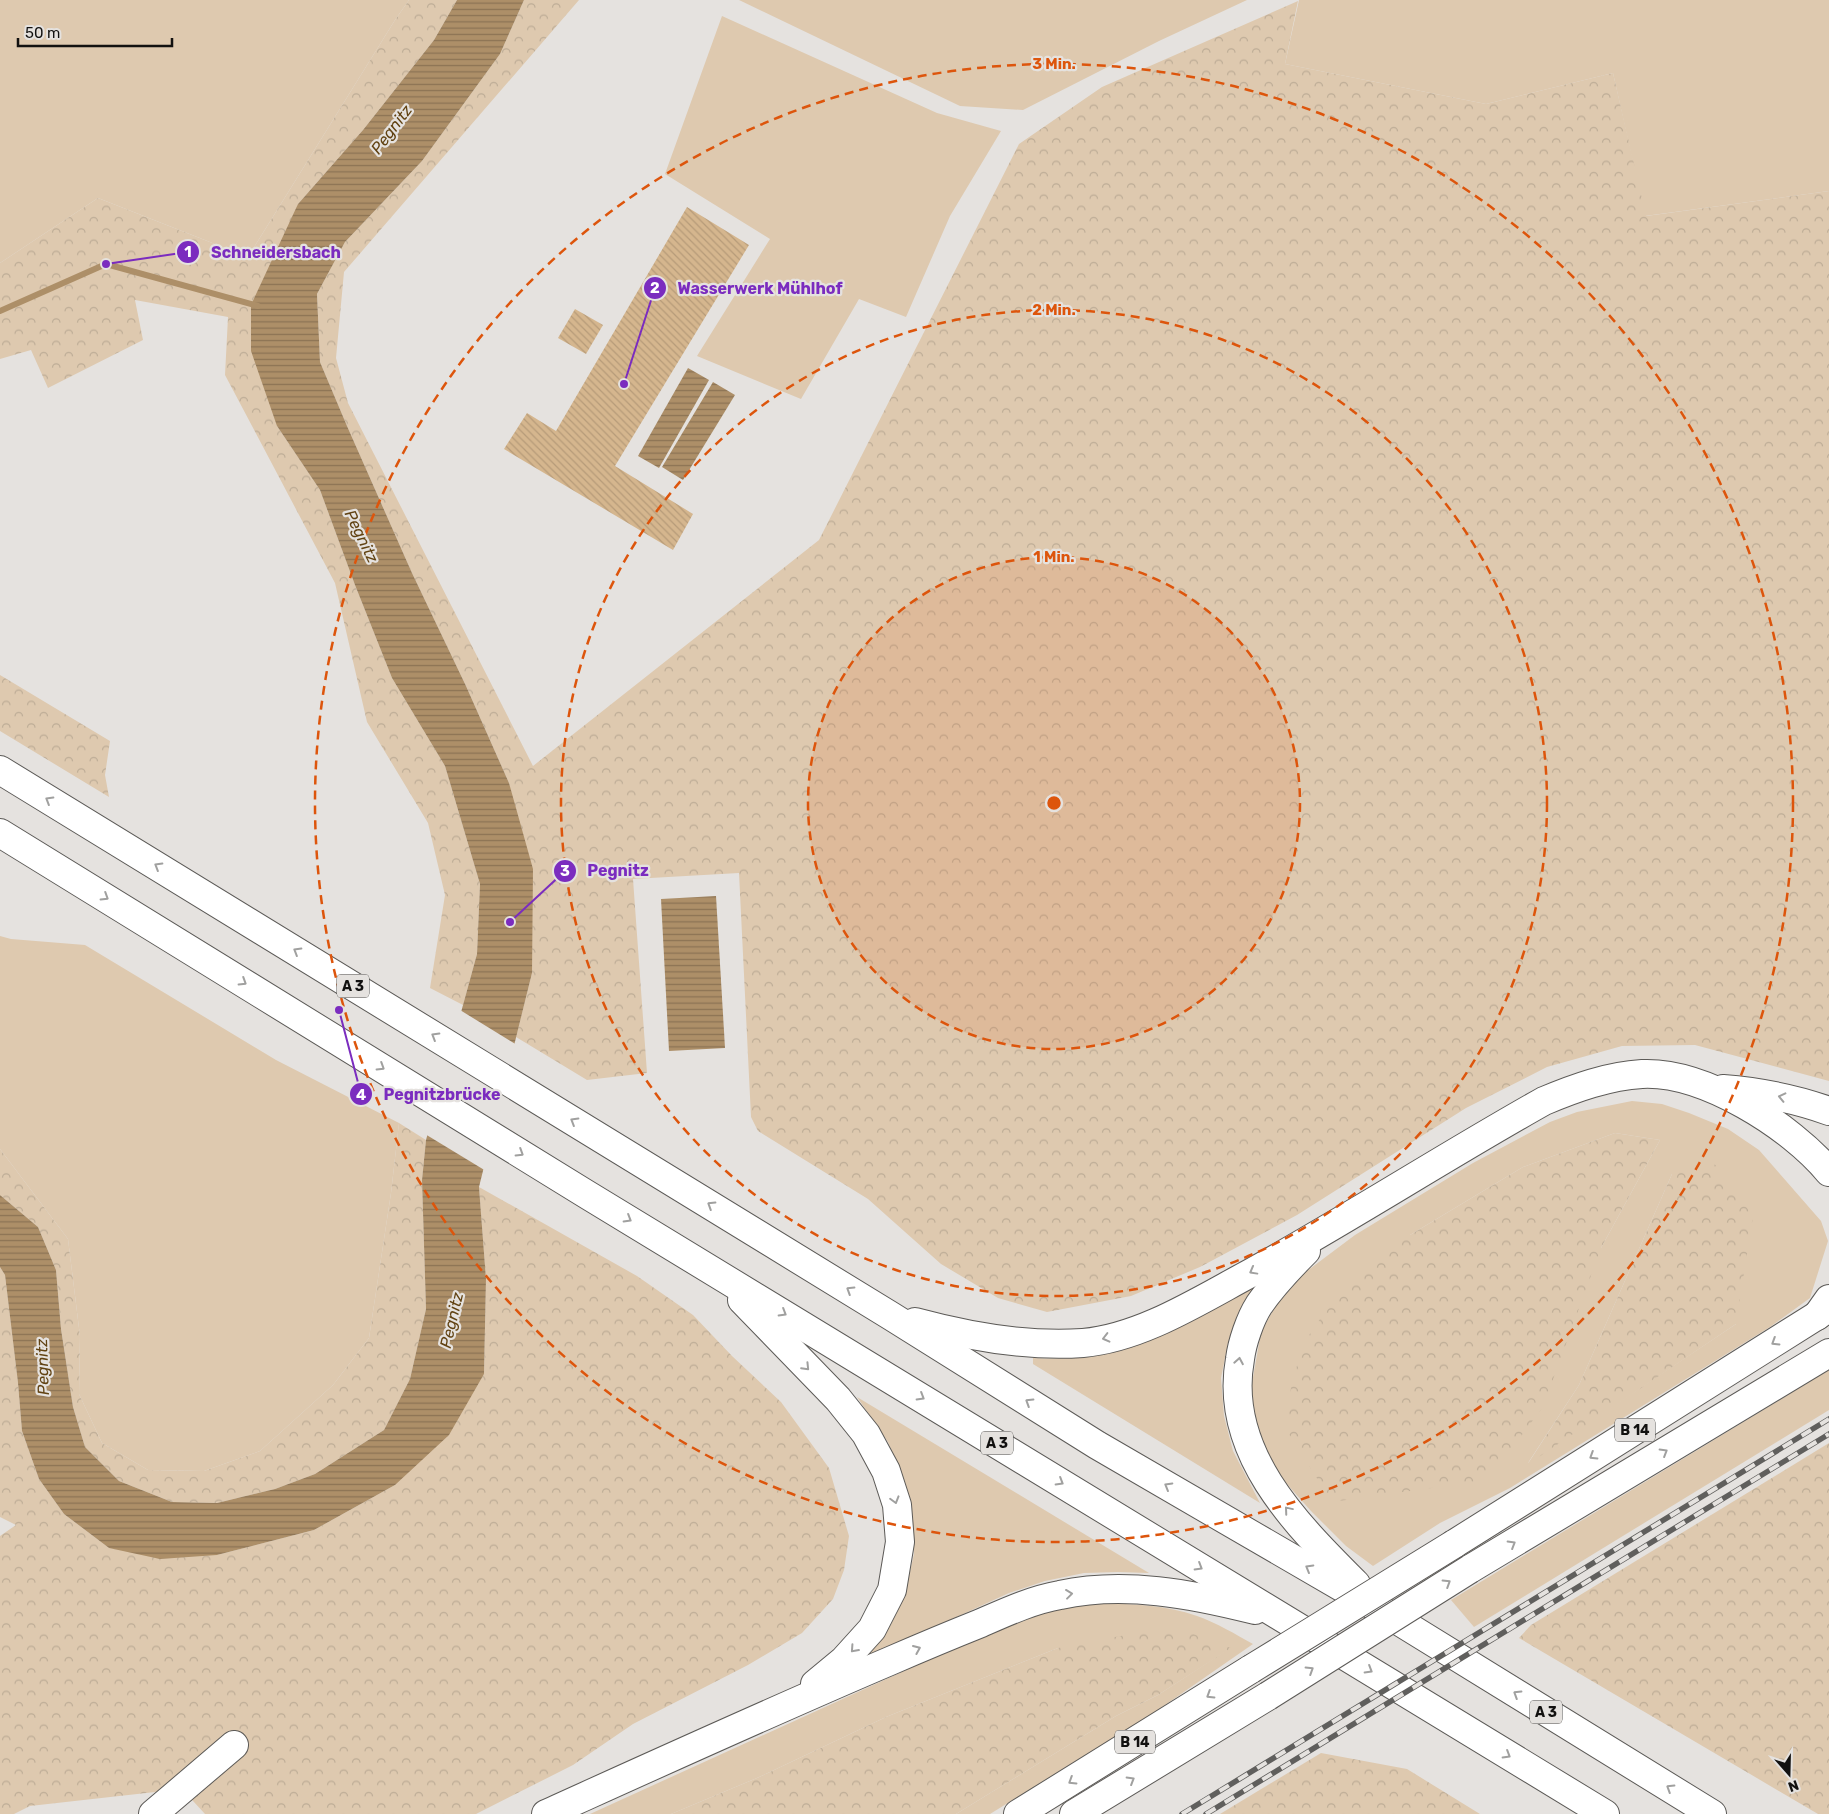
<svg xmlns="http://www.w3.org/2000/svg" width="1829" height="1814" viewBox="0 0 1829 1814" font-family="Rubik,sans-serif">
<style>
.green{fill:#dec9af;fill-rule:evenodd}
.forest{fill:url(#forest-crowns)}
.water{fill:url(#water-rules)}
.pier{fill:#e5e2df}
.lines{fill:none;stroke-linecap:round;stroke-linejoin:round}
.stream{stroke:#ad8f68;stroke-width:6}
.building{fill:url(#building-back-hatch)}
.minor-casing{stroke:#5c5a57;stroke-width:30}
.major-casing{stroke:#5c5a57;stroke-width:30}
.highway-casing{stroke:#5c5a57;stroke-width:30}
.minor{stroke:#fff;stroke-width:28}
.major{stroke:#fff;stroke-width:28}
.highway{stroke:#fff;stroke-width:28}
.rail-casing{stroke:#605f5d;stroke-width:5.5}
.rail{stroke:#e5e2df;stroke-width:4;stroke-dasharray:11;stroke-linecap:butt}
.major-bridge-casing{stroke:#5c5a57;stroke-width:30;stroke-linecap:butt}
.major-bridge{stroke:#fff;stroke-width:28}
.oneway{stroke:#a0a09f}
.ring{fill:none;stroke:#dd550c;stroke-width:2.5;stroke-dasharray:9 6}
.labels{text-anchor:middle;stroke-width:4.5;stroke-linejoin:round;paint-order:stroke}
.shield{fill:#e5e2df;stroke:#51504e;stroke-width:1}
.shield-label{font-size:14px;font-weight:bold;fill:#121110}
.water-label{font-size:16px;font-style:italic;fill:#614212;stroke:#e5e2df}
.centre{fill:#dd550c;stroke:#e5e2df;stroke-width:2.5}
.ring-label{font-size:15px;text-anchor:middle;font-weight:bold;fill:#dd550c;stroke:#e5e2df;stroke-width:4.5;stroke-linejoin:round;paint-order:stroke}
.leader{fill:none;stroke:#7b2cbf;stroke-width:2}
.callout-dot{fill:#7b2cbf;stroke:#e5e2df;stroke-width:2}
.mark-label{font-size:15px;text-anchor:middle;font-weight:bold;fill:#fff}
.callout-label{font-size:16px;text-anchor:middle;font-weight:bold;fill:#7b2cbf;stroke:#e5e2df;stroke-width:4.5;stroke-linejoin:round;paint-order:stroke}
</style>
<defs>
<pattern id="forest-crowns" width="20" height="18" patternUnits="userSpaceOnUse" patternTransform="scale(1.25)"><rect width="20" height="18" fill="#dec9af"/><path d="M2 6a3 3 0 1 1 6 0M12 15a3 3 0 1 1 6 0" fill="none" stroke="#bdac96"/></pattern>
<pattern id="water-rules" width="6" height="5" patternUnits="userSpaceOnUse" patternTransform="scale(1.25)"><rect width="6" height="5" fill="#ad8f68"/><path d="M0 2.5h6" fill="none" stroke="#8b7354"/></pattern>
<pattern id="building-back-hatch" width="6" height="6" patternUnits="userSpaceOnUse" patternTransform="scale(1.25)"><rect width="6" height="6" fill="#d5b68e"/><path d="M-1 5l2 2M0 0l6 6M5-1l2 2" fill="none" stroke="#b69b79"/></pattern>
</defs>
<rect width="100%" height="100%" fill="#e5e2df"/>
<g class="green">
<path d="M 0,0 L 409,0 L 395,20 L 248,257 L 98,198 L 0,263 Z"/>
<path d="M 739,0 L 1247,0 L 1159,41 L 1023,110 L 960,106 Z"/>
<path d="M 1299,0 L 1829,0 L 1829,191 L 1645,216 L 1613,73 L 1486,104 L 1285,64 Z"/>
<path d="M 722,16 L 937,113 L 1001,131 L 950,216 L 906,317 L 859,299 L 801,399 L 697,356 L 770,239 L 665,174 Z"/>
<path d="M 0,936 L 11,939 L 85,945 L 276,1060 L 399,1123 L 391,1193 L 369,1338 L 333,1385 L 260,1451 L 204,1471 L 148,1470 L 102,1443 L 79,1394 L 80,1336 L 68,1239 L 0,1149 Z"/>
<path d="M 1632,1101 L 1662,1104 L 1689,1113 L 1728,1129 L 1759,1150 L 1821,1221 L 1828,1241 L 1810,1298 L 1770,1327 L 1510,1488 L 1440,1523 L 1373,1566 L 1346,1546 L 1311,1511 L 1286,1483 L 1264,1451 L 1251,1411 L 1252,1383 L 1261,1332 L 1275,1307 L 1303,1274 L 1355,1235 L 1473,1163 L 1550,1122 L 1577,1112 ZM 1615,1133 L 1660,1140 L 1601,1248 L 1410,1235 L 1523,1167 ZM 1672,1174 L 1736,1324 L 1528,1463 L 1579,1385 Z"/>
<path d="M 1257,1284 L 1240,1314 L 1228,1343 L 1221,1378 L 1224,1416 L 1233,1451 L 1260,1503 L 1033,1364 L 1033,1358 C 1053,1359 1074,1359 1094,1356 C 1153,1345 1205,1314 1257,1284 Z"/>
<path d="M 1829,1370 L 1829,1410 L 1474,1627 L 1451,1600 Z"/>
<path d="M 857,1397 L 1149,1573 L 1118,1572 L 1084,1573 L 1045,1581 L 1009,1593 L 867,1658 L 891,1624 L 905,1593 L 914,1554 L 912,1515 L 903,1478 L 888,1442 Z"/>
<path d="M 1101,1603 C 1133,1604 1166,1605 1197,1616 C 1217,1623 1235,1634 1253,1644 L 1155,1712 L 990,1814 L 956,1814 L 1116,1716 L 1158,1695 L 1230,1648 L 1058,1648 L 886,1717 L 757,1778 L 671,1814 L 590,1814 L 961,1645 L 1057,1608 Z"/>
</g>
<g class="forest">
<path d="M 409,0 L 457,0 L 434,40 L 363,130 L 298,204 L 277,426 L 320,490 L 355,585 L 392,678 L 445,766 L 480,884 L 477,954 L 463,1005 L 430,988 L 445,895 L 428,823 L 367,722 L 335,583 L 225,375 L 228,317 L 135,300 L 143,340 L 48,388 L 31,350 L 0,359 L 0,263 L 98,198 L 248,257 L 395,20 Z"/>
<path d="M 524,0 L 579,0 L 344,272 L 336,358 L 348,403 L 533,766 L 819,540 L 1019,144 L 1102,87 L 1298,1 L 1285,64 L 1486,104 L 1613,73 L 1646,216 L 1829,191 L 1829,1081 L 1695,1045 L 1622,1046 L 1547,1067 L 1466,1108 L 1297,1215 L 1200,1267 L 1131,1296 L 1047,1312 L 998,1298 L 941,1264 L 868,1199 L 758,1131 L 751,1117 L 739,873 L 633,879 L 647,1073 L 587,1080 L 516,1037 L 532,973 L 509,783 L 466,686 L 412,573 L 347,426 L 320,362 L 317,294 L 345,242 L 422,161 L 500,54 Z"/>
<path d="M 0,675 L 110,741 L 105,775 L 109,797 L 0,731 Z"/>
<path d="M 399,1123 L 426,1140 L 422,1180 L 426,1309 L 410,1379 L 384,1430 L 315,1474 L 275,1489 L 217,1503 L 172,1502 L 119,1481 L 85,1447 L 73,1407 L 61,1329 L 56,1270 L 38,1227 L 0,1195 L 0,1149 L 68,1239 L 80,1336 L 79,1394 L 102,1443 L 148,1470 L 204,1471 L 260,1451 L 333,1385 L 369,1338 L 391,1193 Z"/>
<path d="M 1615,1133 L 1660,1140 L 1601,1248 L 1543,1407 L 1488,1480 L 1332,1502 L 1287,1431 L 1291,1387 L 1303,1344 L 1339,1291 L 1410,1235 L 1523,1167 Z"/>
<path d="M 1711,1160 L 1754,1210 L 1736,1324 L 1527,1465 L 1579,1385 L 1672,1174 Z"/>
<path d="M 479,1187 L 637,1276 L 693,1315 L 732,1356 L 781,1402 L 829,1468 L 849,1536 L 844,1570 L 833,1599 L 802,1633 L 748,1665 L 633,1724 L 573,1765 L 476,1814 L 205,1814 L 182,1789 L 30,1806 L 14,1814 L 0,1814 L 0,1536 L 16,1525 L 0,1517 L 0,1267 L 5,1275 L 18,1383 L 22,1431 L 39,1479 L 64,1514 L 109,1548 L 217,1555 L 314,1530 L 395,1485 L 484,1374 L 486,1279 Z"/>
<path d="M 1829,1443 L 1829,1814 L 1818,1814 L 1519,1638 L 1531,1625 Z"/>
<path d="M 1172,1626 L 1231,1648 L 1158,1695 L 1116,1716 L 956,1814 L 671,1814 L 757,1778 L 886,1717 L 1058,1648 Z"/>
<path d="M 1321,1753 L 1407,1769 L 1480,1814 L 1220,1814 Z"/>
</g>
<g class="water">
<path d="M 457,0 L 524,0 L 500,54 L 422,161 L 345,242 L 317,294 L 320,362 L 347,426 L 412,573 L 466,686 L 509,783 L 533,869 L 532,973 L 479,1187 L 486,1279 L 484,1374 L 449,1435 L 395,1485 L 314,1530 L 217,1555 L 160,1559 L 109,1548 L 64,1514 L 39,1479 L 22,1431 L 18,1383 L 5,1275 L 0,1267 L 0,1195 L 38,1227 L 56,1270 L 61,1329 L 73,1407 L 85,1447 L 119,1481 L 172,1502 L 217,1503 L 275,1489 L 315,1474 L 384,1430 L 410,1379 L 426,1309 L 422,1180 L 426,1140 L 477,954 L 480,884 L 445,766 L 392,678 L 355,585 L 320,490 L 277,426 L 251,351 L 251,305 L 298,204 L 363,130 L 434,40 Z"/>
<path d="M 688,368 L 709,380 L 659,468 L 638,456 Z"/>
<path d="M 713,382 L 735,395 L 683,480 L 662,467 Z"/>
<path d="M 716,896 L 725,1048 L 669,1051 L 661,899 Z"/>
</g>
<path class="pier" d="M 460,1010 L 517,1045 L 486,1171 L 425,1134 Z"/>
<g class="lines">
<path class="stream" d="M 0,311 L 106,264 L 258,306"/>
</g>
<g class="building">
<path d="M 687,207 L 749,245 L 615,466 L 693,514 L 673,550 L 504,449 L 527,413 L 556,431 Z"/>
<path d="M 575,309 L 603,325 L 586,354 L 558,338 Z"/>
</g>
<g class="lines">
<defs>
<path id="minor" d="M 153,1814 L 234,1745"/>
<g id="major">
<path d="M 1454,1544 L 1829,1308"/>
<path d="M 1470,1569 L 1829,1353"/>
<path d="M 1018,1814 L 1251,1669"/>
<path d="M 1074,1814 L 1268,1696"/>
</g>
<g id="highway">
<path d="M 0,770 L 891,1316 L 1097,1445 L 1381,1610 L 1712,1814"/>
<path d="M 0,833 L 586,1194 L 1605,1814"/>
<path d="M 1723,1089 C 1761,1092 1793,1098 1829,1111"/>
<path d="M 1306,1251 C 1289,1268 1272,1286 1259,1305 C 1250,1319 1242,1343 1240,1359 C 1223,1452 1296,1524 1356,1584"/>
<path d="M 742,1300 L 838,1399 L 866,1434 L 886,1471 L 897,1505 L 900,1542 L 892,1590 L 872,1629 L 844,1660 L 815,1684"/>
<path d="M 1817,1316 L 1829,1299"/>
<path d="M 915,1322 C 967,1336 1029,1347 1083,1343 C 1140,1338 1197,1302 1247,1275 C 1347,1220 1444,1157 1544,1101 C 1575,1088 1608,1076 1642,1074 C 1704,1071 1791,1126 1829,1172"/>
<path d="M 546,1814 C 661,1762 775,1710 890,1661 C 920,1648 951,1635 981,1623 C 1006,1612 1032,1600 1060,1595 C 1124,1581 1192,1594 1255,1610"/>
</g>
</defs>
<use href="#minor" class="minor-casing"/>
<use href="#major" class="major-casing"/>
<use href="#highway" class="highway-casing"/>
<use href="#minor" class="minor"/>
<use href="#major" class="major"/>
<use href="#highway" class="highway"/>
<defs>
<g id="rail">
<path d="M 1182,1814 L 1829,1419"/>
<path d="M 1206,1814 L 1829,1434"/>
</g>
</defs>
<use href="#rail" class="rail-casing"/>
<use href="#rail" class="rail"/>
<defs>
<g id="major-bridge">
<path d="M 1251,1669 L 1454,1544"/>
<path d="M 1268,1696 L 1470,1569"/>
</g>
</defs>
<use href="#major-bridge" class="major-bridge-casing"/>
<use href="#major-bridge" class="major-bridge"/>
</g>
<defs><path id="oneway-chevron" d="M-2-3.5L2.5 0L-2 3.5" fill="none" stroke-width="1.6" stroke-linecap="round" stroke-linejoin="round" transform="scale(1.25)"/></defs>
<g class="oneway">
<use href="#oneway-chevron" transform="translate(49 800) rotate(-149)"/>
<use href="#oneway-chevron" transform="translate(158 866) rotate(-149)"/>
<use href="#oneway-chevron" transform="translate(105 897) rotate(32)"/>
<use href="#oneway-chevron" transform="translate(297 951) rotate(-149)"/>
<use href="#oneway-chevron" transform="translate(243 982) rotate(32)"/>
<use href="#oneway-chevron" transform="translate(435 1036) rotate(-149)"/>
<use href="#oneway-chevron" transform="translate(381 1067) rotate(32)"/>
<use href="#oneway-chevron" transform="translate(1782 1097) rotate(-167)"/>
<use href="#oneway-chevron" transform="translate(574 1121) rotate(-149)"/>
<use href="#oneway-chevron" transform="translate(520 1153) rotate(32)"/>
<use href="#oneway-chevron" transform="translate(711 1205) rotate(-148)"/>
<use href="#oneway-chevron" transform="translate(628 1219) rotate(31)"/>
<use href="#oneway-chevron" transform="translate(1253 1271) rotate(151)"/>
<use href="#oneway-chevron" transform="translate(850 1290) rotate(-148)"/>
<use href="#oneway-chevron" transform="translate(783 1313) rotate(31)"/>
<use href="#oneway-chevron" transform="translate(1106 1338) rotate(166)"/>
<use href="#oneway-chevron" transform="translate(1775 1342) rotate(148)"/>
<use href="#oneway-chevron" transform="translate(1239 1361) rotate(-80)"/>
<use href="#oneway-chevron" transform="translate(806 1367) rotate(46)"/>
<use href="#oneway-chevron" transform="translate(921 1397) rotate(31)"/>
<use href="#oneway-chevron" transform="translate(1029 1402) rotate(-148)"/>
<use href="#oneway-chevron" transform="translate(1664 1452) rotate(-31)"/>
<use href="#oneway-chevron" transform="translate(1593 1456) rotate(148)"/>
<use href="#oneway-chevron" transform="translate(1060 1482) rotate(31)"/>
<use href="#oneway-chevron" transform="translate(1168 1486) rotate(-150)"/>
<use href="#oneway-chevron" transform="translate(895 1500) rotate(74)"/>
<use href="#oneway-chevron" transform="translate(1288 1510) rotate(-130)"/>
<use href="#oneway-chevron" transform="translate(1512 1544) rotate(-31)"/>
<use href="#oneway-chevron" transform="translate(1199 1567) rotate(31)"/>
<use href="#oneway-chevron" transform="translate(1309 1568) rotate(-150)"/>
<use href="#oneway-chevron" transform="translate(1447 1583) rotate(-32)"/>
<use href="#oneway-chevron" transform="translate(1069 1594) rotate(-7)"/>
<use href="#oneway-chevron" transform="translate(854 1649) rotate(132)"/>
<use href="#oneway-chevron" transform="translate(917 1649) rotate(-23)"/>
<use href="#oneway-chevron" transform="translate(1310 1670) rotate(-32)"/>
<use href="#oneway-chevron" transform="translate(1369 1670) rotate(31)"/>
<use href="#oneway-chevron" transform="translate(1517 1694) rotate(-148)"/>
<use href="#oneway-chevron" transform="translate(1210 1695) rotate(148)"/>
<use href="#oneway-chevron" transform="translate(1507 1755) rotate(31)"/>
<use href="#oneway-chevron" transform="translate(1131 1780) rotate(-31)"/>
<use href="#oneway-chevron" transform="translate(1072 1781) rotate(148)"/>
<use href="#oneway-chevron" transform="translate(1670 1788) rotate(-148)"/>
</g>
<circle cx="1054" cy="803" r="246" fill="#dd550c" fill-opacity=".12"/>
<g class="ring">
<circle cx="1054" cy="803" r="246"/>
<circle cx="1054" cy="803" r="493"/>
<circle cx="1054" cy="803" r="739"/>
</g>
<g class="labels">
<g class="shield">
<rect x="337" y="974.5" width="32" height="23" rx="4"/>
<rect x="1615" y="1418.5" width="40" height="23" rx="4"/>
<rect x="981" y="1431.5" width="32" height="23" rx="4"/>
<rect x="1530" y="1700.5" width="32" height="23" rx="4"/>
<rect x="1115" y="1730.5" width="40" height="23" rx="4"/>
</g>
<g class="shield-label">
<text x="353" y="991">A 3</text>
<text x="1635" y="1435">B 14</text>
<text x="997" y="1448">A 3</text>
<text x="1546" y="1717">A 3</text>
<text x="1135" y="1747">B 14</text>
</g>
<g class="water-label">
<text transform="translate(391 129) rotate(-53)" y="6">Pegnitz</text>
<text transform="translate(362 536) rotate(64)" y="6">Pegnitz</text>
<text transform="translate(451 1320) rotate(-77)" y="6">Pegnitz</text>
<text transform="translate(42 1367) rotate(-92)" y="6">Pegnitz</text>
</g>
</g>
<circle cx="1054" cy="803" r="8" class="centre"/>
<g class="ring-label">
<text x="1054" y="69">3 Min.</text>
<text x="1054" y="315">2 Min.</text>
<text x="1054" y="562">1 Min.</text>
</g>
<path class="leader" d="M106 264L188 252M624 384L655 288M510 922L565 871M339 1010L361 1094"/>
<g class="callout-dot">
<circle cx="106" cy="264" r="5"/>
<circle cx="624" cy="384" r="5"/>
<circle cx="510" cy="922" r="5"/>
<circle cx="339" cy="1010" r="5"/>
<circle cx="188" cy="252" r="12"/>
<circle cx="655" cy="288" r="12"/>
<circle cx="565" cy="871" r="12"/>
<circle cx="361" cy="1094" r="12"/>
</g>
<g class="mark-label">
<text x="188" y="257">1</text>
<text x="655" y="293">2</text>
<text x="565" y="876">3</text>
<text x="361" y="1100">4</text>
</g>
<g class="callout-label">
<text x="276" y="258">Schneidersbach</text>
<text x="760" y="294">Wasserwerk Mühlhof</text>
<text x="618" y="876">Pegnitz</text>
<text x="442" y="1100">Pegnitzbrücke</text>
</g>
<g transform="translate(1789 1774) rotate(160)" stroke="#e5e2df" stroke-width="4" paint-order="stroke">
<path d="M0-4L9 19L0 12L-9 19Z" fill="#121110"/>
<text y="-8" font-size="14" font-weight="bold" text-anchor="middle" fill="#121110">N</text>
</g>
<path d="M18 38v8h154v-8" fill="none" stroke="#121110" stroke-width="2.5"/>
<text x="25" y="38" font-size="15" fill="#121110" stroke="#e5e2df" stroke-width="4" paint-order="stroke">50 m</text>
</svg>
